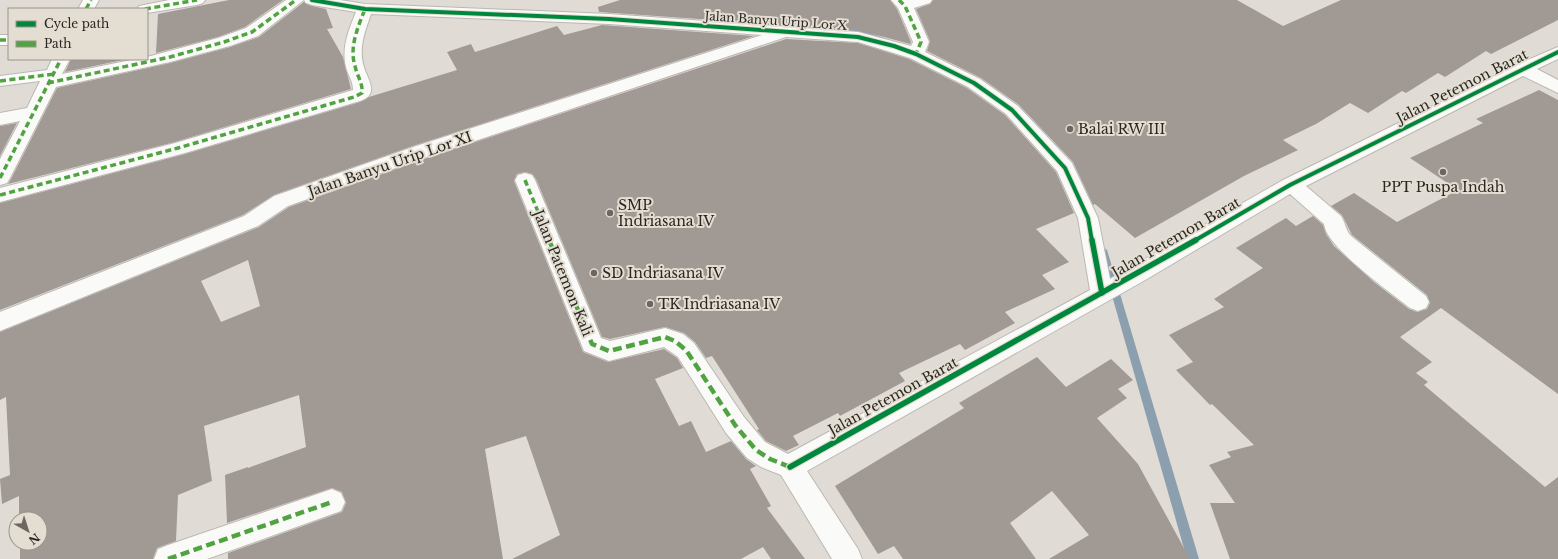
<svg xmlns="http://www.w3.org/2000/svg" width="1558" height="559" viewBox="0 0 1558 559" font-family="'Libre Baskerville',serif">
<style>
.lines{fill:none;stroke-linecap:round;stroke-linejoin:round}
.stream{fill:#8b9faf;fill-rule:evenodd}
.building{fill:#a19993;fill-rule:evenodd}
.minor-casing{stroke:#bbb8b3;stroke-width:2}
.minor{fill:#fafaf9;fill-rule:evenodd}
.quiet-far1{stroke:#51a342;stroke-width:3.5;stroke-dasharray:6 3.5;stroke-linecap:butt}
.quiet{stroke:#51a342;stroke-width:4.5;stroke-dasharray:9 4.5;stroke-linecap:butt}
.cycleway-far1-casing{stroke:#e4ddd1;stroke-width:6}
.cycleway-casing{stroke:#e4ddd1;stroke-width:8}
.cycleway-far1{stroke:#00873e;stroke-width:4}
.cycleway{stroke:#00873e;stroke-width:5.5}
.poi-dot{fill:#6a6661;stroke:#e4ddd1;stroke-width:1.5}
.labels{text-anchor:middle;stroke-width:4;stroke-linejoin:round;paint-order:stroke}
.far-street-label{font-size:12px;fill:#2a2723;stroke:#e4ddd1}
.street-label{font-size:14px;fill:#2a2723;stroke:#e4ddd1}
.poi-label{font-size:14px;fill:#2a2723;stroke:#e4ddd1;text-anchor:start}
</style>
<rect width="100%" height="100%" fill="#e0dcd5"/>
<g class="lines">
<g class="stream">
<path d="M 716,20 L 860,29 L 898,43 L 897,44 L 893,44 L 859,33 L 714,23 L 713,22 Z"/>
<path d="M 1103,247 L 1107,250 L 1199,559 L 1187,559 L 1099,250 Z"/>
</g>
</g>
<g class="building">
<path d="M 229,0 L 283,0 L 245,27 L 218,37 L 156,53 L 158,14 Z"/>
<path d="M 620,0 L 890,0 L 897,9 L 911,42 L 910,44 L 858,30 L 599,12 L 598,7 Z"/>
<path d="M 933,0 L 1237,0 L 1283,26 L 1341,0 L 1558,0 L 1558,20 L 1491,54 L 1486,51 L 1445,77 L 1438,73 L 1406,93 L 1402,91 L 1368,113 L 1350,103 L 1316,124 L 1283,140 L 1298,150 L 1244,176 L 1135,238 L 1095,204 L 1093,205 L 1073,162 L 1019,105 L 981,78 L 927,51 L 930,41 L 916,9 L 930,4 Z"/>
<path d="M 304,2 L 312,6 L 326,9 L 333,28 L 327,29 L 343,57 L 351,89 L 175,142 L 4,185 L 8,184 L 11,179 L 57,88 L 170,63 L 230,47 L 259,37 Z"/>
<path d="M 602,25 L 754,36 L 413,146 L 274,195 L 243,215 L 0,310 L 0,203 L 185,154 L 360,102 L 369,97 L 457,70 L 447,52 L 471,44 L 475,52 L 557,26 L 564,35 Z"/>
<path d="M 786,39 L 858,43 L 909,59 L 967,88 L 1005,115 L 1056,172 L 1074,213 L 1036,229 L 1069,262 L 1042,275 L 1055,289 L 1005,312 L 1015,323 L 965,350 L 960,344 L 899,373 L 905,381 L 840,416 L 838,413 L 793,436 L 799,445 L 786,451 L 766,441 L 757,430 L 759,429 L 712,356 L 706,358 L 695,342 L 684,333 L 665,327 L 610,339 L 602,337 L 536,179 L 532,174 L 525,172 L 517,174 L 514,181 L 583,352 L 608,362 L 664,349 L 677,358 L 683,368 L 655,379 L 679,426 L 691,421 L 706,452 L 731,441 L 746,459 L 756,466 L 750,469 L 771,506 L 767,508 L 805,559 L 771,559 L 763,547 L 741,559 L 512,559 L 560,535 L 526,436 L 485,449 L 503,559 L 228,559 L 228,553 L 342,512 L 346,503 L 342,492 L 332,488 L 227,523 L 225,475 L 248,467 L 248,468 L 306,447 L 299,395 L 204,426 L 212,481 L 178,495 L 176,541 L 157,548 L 153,559 L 20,559 L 20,543 L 40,543 L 40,519 L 19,519 L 19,496 L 2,504 L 0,479 L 10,475 L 6,397 L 0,400 L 0,332 L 259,227 L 289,207 L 427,158 ZM 248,260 L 260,306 L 221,322 L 201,281 Z"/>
<path d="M 71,59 L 128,59 L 65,72 Z"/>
<path d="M 1539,90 L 1558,100 L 1558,394 L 1441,308 L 1400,337 L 1432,362 L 1416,373 L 1428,382 L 1424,385 L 1545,487 L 1558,477 L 1558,559 L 1230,559 L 1210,503 L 1235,503 L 1209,465 L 1231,457 L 1227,452 L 1254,445 L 1212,404 L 1210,405 L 1176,370 L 1193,362 L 1169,335 L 1224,307 L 1214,299 L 1263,268 L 1236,248 L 1286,218 L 1296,226 L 1313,216 L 1323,225 L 1326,234 L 1334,246 L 1374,282 L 1409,309 L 1417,312 L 1427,309 L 1430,303 L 1427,295 L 1352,235 L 1342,215 L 1331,206 L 1354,193 L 1397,222 L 1458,190 L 1410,158 L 1483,123 L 1476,119 Z"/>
<path d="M 17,123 L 0,156 L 0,126 Z"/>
<path d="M 1037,357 L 1066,387 L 1111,359 L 1133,380 L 1118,389 L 1127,398 L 1097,418 L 1138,464 L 1190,559 L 1049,559 L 1089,535 L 1052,491 L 1010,523 L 1036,559 L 903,559 L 894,546 L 878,554 L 835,486 L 964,408 L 959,403 Z"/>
</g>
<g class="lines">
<defs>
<g id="minor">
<path d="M 83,0 L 99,0 L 94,9 L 78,9 Z"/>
<path d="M 169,0 L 205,0 L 203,3 L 197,5 L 147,13 L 147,9 L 137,9 L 139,6 Z"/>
<path d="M 286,0 L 304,0 L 258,36 L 230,46 L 170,62 L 56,87 L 10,178 L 7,183 L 0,185 L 0,159 L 20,121 L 0,125 L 0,113 L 27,108 L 40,81 L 0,86 L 0,76 L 47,70 L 52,59 L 70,59 L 62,74 L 136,59 L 147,59 L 147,57 L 218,38 L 246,28 Z"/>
<path d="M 304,0 L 340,0 L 365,4 L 609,14 L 858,32 L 911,46 L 913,42 L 898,8 L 891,0 L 932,0 L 930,3 L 914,8 L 929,42 L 925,52 L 980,79 L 1018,106 L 1072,163 L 1098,218 L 1110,279 L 1283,180 L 1516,65 L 1558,47 L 1558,59 L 1537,69 L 1558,80 L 1558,93 L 1523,76 L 1306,186 L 1341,216 C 1346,224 1345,229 1351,236 L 1426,296 L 1429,302 L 1426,308 L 1418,311 L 1410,308 C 1390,292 1326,247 1324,224 L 1290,194 L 1147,279 L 807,471 L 858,549 L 862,559 L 832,559 L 781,475 L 761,467 L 747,458 L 726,433 L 678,357 L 664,347 L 609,361 L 584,351 L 515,180 L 518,175 L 525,173 L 532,175 L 535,180 L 601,338 L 610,341 L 665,328 L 683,334 L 694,343 L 744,417 L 765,442 L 788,454 L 1090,290 L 1078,218 L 1057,171 L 1006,114 L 968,87 L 910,58 L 858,42 L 786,37 L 427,157 L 288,206 L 258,226 L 0,331 L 0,312 L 244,216 L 274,196 L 413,147 L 762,35 L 609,24 L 371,14 C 365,31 358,49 364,67 C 366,75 372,82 371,91 C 370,97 365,99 360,101 L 185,153 L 0,202 L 0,188 L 175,143 L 353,90 C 353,81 348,75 346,67 C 341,48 349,29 356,12 L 312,5 L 306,3 Z"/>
<rect x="0" y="35" width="9" height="10"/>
<path d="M 332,489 L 341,493 L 345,502 L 341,511 L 207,559 L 154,559 L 158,549 L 168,545 Z"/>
</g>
</defs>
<use href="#minor" class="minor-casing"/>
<use href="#minor" class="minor"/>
<g class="quiet-far1">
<path d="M 899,0 L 905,6 L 921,42 L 916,54"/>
<path d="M 86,9 L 91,0"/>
<path d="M 145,9 L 197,0"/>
<path d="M 0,40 L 9,40"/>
<path d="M 0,81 L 54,74"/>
<path d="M 48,83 L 170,57 L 224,42 L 252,32 L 296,0"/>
<path d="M 0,178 L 61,59"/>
<path d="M 525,180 L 550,241"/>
<path d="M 0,195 L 178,148 L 354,97 L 362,93 C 363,83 357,76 355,66 C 349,47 358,27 365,9"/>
</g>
<g class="quiet">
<path d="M 549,240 L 592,344 L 609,351 L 665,337 L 675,341 L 686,350 L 735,425 L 756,450 L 770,459 L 790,467"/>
<path d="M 168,559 L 332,502"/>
</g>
<defs>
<g id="cycleway-far1">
<path d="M 312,0 L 365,9 L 609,19 L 858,37 L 894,46 L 916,54 L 974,83 L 1012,110 L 1065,168 L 1088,218 L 1092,241"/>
<path d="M 1194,241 L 1290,185 L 1558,52"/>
</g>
<g id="cycleway">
<path d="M 1092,240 L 1102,293"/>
<path d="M 790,467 L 1196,240"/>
</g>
</defs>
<use href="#cycleway-far1" class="cycleway-far1-casing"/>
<use href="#cycleway" class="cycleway-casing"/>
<use href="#cycleway-far1" class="cycleway-far1"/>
<use href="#cycleway" class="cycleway"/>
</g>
<g class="poi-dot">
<circle cx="1070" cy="129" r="4"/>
<circle cx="1443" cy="172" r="4"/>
<circle cx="610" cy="213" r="4"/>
<circle cx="594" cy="273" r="4"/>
<circle cx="650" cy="304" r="4"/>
</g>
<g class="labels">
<g class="far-street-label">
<text transform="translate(776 21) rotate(4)" y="4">Jalan Banyu Urip Lor X</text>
</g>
<g class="street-label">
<text transform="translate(1462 86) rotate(-27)" y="5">Jalan Petemon Barat</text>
<text transform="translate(390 164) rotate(-19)" y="5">Jalan Banyu Urip Lor XI</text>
<text transform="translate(1176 237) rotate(-30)" y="5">Jalan Petemon Barat</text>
<text transform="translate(563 273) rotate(68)" y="5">Jalan Patemon Kali</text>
<text transform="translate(893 396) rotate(-29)" y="5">Jalan Petemon Barat</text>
</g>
<g class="poi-label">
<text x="1078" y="134">Balai RW III</text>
<text x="1443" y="192" text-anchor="middle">PPT Puspa Indah</text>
<text x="618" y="210">SMP<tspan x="618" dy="16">Indriasana IV</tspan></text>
<text x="602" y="278">SD Indriasana IV</text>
<text x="658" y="309">TK Indriasana IV</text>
</g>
</g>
<rect x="8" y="8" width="140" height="52" fill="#e4ddd1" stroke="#9a948b"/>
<rect x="16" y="21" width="20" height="6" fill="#00873e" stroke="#9a948b"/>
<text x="44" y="28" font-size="12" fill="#2a2723">Cycle path</text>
<rect x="16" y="41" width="20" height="6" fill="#51a342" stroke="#9a948b"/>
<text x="44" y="48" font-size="12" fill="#2a2723">Path</text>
<g transform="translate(28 531) rotate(141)"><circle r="19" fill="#e4ddd1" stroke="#9a948b"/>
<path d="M0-3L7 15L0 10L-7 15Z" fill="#6a6661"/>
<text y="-6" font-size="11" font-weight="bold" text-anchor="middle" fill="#2a2723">N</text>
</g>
</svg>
